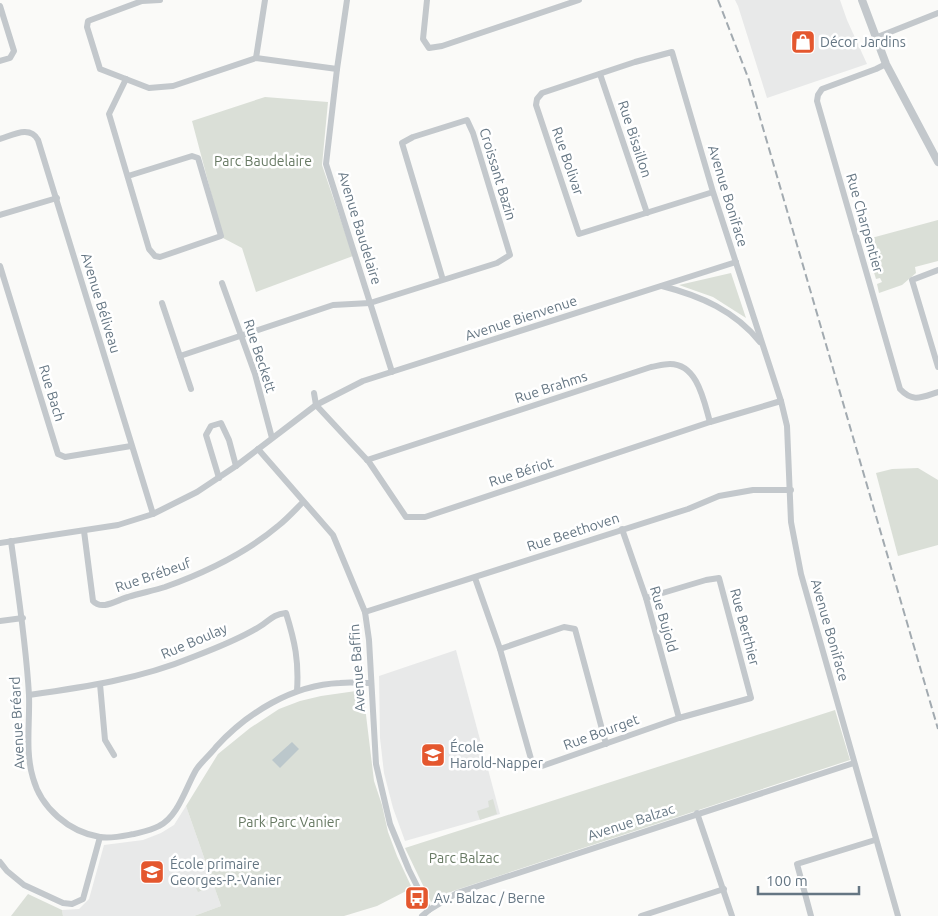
<svg xmlns="http://www.w3.org/2000/svg" width="938" height="916" viewBox="0 0 938 916" font-family="Ubuntu,sans-serif">
<style>
.built{fill:#e8e9e9}
.green{fill:#dadfd7}
.water{fill:#bbc7cb}
.lines{fill:none;stroke-linecap:round;stroke-linejoin:round}
.minor{stroke:#c3c8cc;stroke-width:6}
.tertiary{stroke:#c3c8cc;stroke-width:8}
.rail{stroke:#a2aab0;stroke-width:2;stroke-dasharray:8 4;stroke-linecap:butt}
.labels{text-anchor:middle;stroke-width:5;stroke-linejoin:round;paint-order:stroke}
.poi-label{font-size:14px;fill:#657683;stroke:#fff;text-anchor:start}
.street-label{font-size:14px;fill:#657683;stroke:#fff}
.park-label{font-size:14px;fill:#687a64;stroke:#fff}
</style>
<rect width="100%" height="100%" fill="#fafaf8"/>
<g class="built">
<path d="M 735,0 L 840,0 L 847,20 L 867,64 L 767,98 L 738,6 Z"/>
<path d="M 456,650 L 500,814 L 405,841 L 393,808 L 384,773 L 380,738 L 379,676 Z"/>
<path d="M 186,806 L 221,906 L 194,916 L 63,916 L 62,910 L 79,909 L 89,899 L 104,845 L 143,840 L 161,833 L 174,825 Z"/>
</g>
<g class="green">
<path d="M 265,97 L 328,102 L 322,165 L 353,256 L 256,292 L 242,248 L 223,238 L 192,121 Z"/>
<path d="M 938,220 L 938,261 L 915,267 L 916,273 L 902,285 L 879,293 L 877,284 L 882,282 L 880,278 L 876,279 L 864,240 Z"/>
<path d="M 731,273 L 746,318 L 713,297 L 679,285 Z"/>
<path d="M 918,468 L 938,480 L 938,545 L 898,556 L 876,473 L 892,469 Z"/>
<path d="M 363,690 L 374,781 L 382,805 L 388,832 L 397,856 L 412,888 L 377,906 L 344,916 L 194,916 L 221,906 L 186,806 L 218,754 L 250,728 L 279,709 L 300,701 L 321,696 Z"/>
<path d="M 835,710 L 850,760 L 453,891 L 431,902 L 405,848 Z"/>
<path d="M 493,799 L 497,814 L 480,820 L 477,811 L 489,807 L 488,801 Z"/>
<path d="M 203,879 L 207,888 L 198,892 L 194,884 Z"/>
<path d="M 28,894 L 62,910 L 63,916 L 11,916 Z"/>
</g>
<path class="water" d="M 292,742 L 299,749 L 280,768 L 272,760 Z"/>
<g class="lines">
<g class="minor">
<path d="M 160,0 L 142,1 L 88,21 L 87,27 L 100,69 L 149,88 L 173,86 L 256,58 L 337,69"/>
<path d="M 347,0 L 337,69 L 326,164 L 392,372"/>
<path d="M 427,0 L 423,39 L 429,48 L 442,46 L 579,0"/>
<path d="M 0,6 L 14,51 L 10,58 L 0,61"/>
<path d="M 875,38 L 938,13"/>
<path d="M 256,58 L 265,0"/>
<path d="M 886,64 L 876,69 L 822,89 L 818,95 L 817,101 L 900,389 C 913,403 922,397 938,392"/>
<path d="M 600,74 L 647,213"/>
<path d="M 126,79 L 109,114 L 149,249 L 155,256 L 160,257 L 221,236 L 198,158 L 192,156 L 128,176"/>
<path d="M 0,139 C 13,135 30,125 38,140 L 153,514"/>
<path d="M 713,192 L 579,234 L 536,105 L 537,99 L 542,93 L 635,62 L 672,52 L 713,192 L 781,401 L 787,426 L 791,522 L 801,574 L 898,916"/>
<path d="M 0,215 L 57,198"/>
<path d="M 0,266 L 58,454 L 65,457 L 131,446"/>
<path d="M 938,270 L 912,280 L 938,367"/>
<path d="M 222,283 L 255,374 L 272,438"/>
<path d="M 662,286 C 701,296 735,311 760,342"/>
<path d="M 162,303 L 191,389"/>
<path d="M 180,356 L 333,305 L 370,303 L 497,263 L 510,255 L 473,133 L 467,120 L 413,137 L 402,143 L 443,280"/>
<path d="M 314,393 L 316,405 L 369,462 L 406,517 L 425,517 L 710,422 L 781,401"/>
<path d="M 258,449 L 333,535 L 365,612 L 369,640 L 376,764 L 390,824 L 409,870 L 429,910"/>
<path d="M 367,460 L 651,367 C 657,366 664,364 670,364 C 698,364 704,402 710,422"/>
<path d="M 219,478 L 206,435 L 211,426 L 221,423 L 229,440 L 236,466"/>
<path d="M 622,529 L 646,598 L 679,718"/>
<path d="M 84,531 L 93,601 C 102,611 117,600 128,597 C 140,593 153,591 165,587 C 204,573 246,553 278,526 C 287,519 295,510 303,502"/>
<path d="M 11,541 C 18,592 26,643 29,695 C 30,722 25,752 33,778 C 41,808 69,832 100,837 C 111,839 123,836 134,834 C 142,832 152,830 159,826 C 178,817 186,787 196,770 C 201,762 210,755 216,747 C 247,713 292,685 340,683 C 350,682 360,683 370,683"/>
<path d="M 0,543 L 118,525 L 153,514 L 197,492 L 236,466 L 316,405 L 363,381 L 736,262"/>
<path d="M 475,578 L 500,649 L 533,766 L 542,766 L 679,718 L 751,698 L 719,578 L 706,580 L 646,598"/>
<path d="M 365,612 L 688,509 L 719,496 L 753,490 L 791,490"/>
<path d="M 0,621 L 23,618"/>
<path d="M 500,649 L 564,627 L 575,629 L 606,744"/>
<path d="M 100,684 L 105,740 L 114,755"/>
<path d="M 29,695 C 85,687 140,679 193,657 C 214,649 241,638 259,627 C 271,620 271,615 286,613 C 295,642 299,661 297,691"/>
<path d="M 697,813 L 732,916"/>
<path d="M 0,862 L 7,871 L 24,885 L 63,903 L 72,904 L 83,899 L 100,837"/>
<path d="M 422,916 L 429,910 L 457,893 L 854,763"/>
<path d="M 641,916 L 724,889"/>
<path d="M 811,916 L 797,864 L 875,840"/>
</g>
<path class="tertiary" d="M 862,0 L 886,64 L 938,162"/>
<path class="rail" d="M 718,0 L 749,80 L 938,729"/>
</g>
<defs>
<symbol id="shop-square" viewBox="-11 -11 22 22"><rect x="-9" y="-9" width="18" height="18" rx="4" fill="#e4572e" stroke="#fff"/><path d="M-5-2.5h2.3a2.7 3.5 0 0 1 5.4 0H5L5.5 6h-11ZM-1.5-2.5h3a1.5 2.3 0 0 0-3 0Z" fill="#fff"/></symbol>
<symbol id="school-square" viewBox="-11 -11 22 22"><rect x="-9" y="-9" width="18" height="18" rx="4" fill="#e4572e" stroke="#fff"/><path d="M0-5L7-2L0 1L-7-2ZM-4 1L0 2.5L4 1V4Q0 6-4 4Z" fill="#fff"/></symbol>
<symbol id="bus-square" viewBox="-11 -11 22 22"><rect x="-9" y="-9" width="18" height="18" rx="4" fill="#e4572e" stroke="#fff"/><path d="M-5-6H5V4H4V6H2V4H-2V6H-4V4H-5ZM-3.5-4V0h7V-4ZM-3.5 1.2v1.5H-2V1.2ZM2 1.2v1.5H3.5V1.2Z" fill="#fff"/></symbol>
</defs>
<g fill-rule="evenodd">
<use href="#shop-square" x="789" y="28" width="28" height="28"/>
<use href="#school-square" x="419" y="741" width="28" height="28"/>
<use href="#school-square" x="138" y="858" width="28" height="28"/>
<use href="#bus-square" x="403" y="884" width="28" height="28"/>
</g>
<g class="labels">
<g class="poi-label">
<text x="820" y="47">Décor Jardins</text>
<text x="450" y="752">École<tspan x="450" dy="16">Harold-Napper</tspan></text>
<text x="170" y="869">École primaire<tspan x="170" dy="16">Georges-P.-Vanier</tspan></text>
<text x="434" y="903">Av. Balzac / Berne</text>
</g>
<g class="street-label">
<text transform="translate(635 139) rotate(72)" y="5">Rue Bisaillon</text>
<text transform="translate(568 161) rotate(71)" y="5">Rue Bolivar</text>
<text transform="translate(498 174) rotate(73)" y="5">Croissant Bazin</text>
<text transform="translate(728 196) rotate(73)" y="5">Avenue Boniface</text>
<text transform="translate(865 223) rotate(74)" y="5">Rue Charpentier</text>
<text transform="translate(360 228) rotate(73)" y="5">Avenue Baudelaire</text>
<text transform="translate(101 303) rotate(73)" y="5">Avenue Béliveau</text>
<text transform="translate(521 318) rotate(-18)" y="5">Avenue Bienvenue</text>
<text transform="translate(260 356) rotate(72)" y="5">Rue Beckett</text>
<text transform="translate(551 387) rotate(-18)" y="5">Rue Brahms</text>
<text transform="translate(52 393) rotate(73)" y="5">Rue Bach</text>
<text transform="translate(521 472) rotate(-18)" y="5">Rue Bériot</text>
<text transform="translate(573 532) rotate(-18)" y="5">Rue Beethoven</text>
<text transform="translate(153 575) rotate(-19)" y="5">Rue Brébeuf</text>
<text transform="translate(664 619) rotate(74)" y="5">Rue Bujold</text>
<text transform="translate(745 627) rotate(75)" y="5">Rue Berthier</text>
<text transform="translate(830 630) rotate(74)" y="5">Avenue Boniface</text>
<text transform="translate(194 641) rotate(-23)" y="5">Rue Boulay</text>
<text transform="translate(357 668) rotate(-94)" y="5">Avenue Baffin</text>
<text transform="translate(17 723) rotate(-93)" y="5">Avenue Bréard</text>
<text transform="translate(601 732) rotate(-20)" y="5">Rue Bourget</text>
<text transform="translate(631 822) rotate(-18)" y="5">Avenue Balzac</text>
</g>
<g class="park-label">
<text x="263" y="166">Parc Baudelaire</text>
<text x="289" y="827">Park Parc Vanier</text>
<text x="464" y="863">Parc Balzac</text>
</g>
</g>
<path d="M758 886v8h101v-8" fill="none" stroke="#657683" stroke-width="2.5"/>
<text x="766" y="886" font-size="15" fill="#657683" stroke="#ffffff" stroke-width="4" paint-order="stroke">100 m</text>
</svg>
